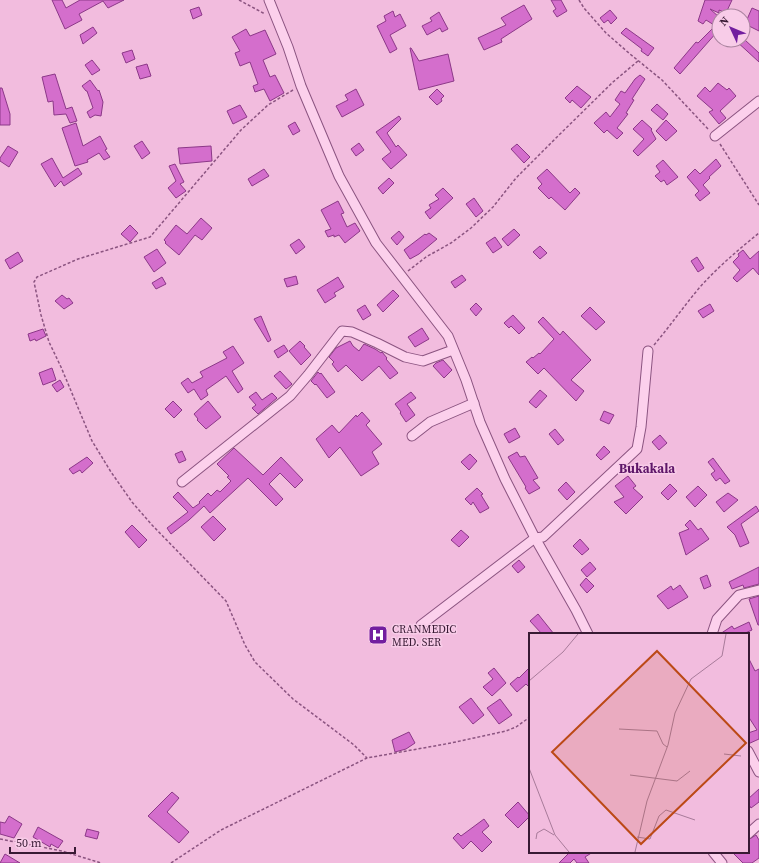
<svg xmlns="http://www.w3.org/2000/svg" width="759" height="863" viewBox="0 0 759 863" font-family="'Source Serif 4',serif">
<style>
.building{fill:#d46ecc;stroke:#8c3888}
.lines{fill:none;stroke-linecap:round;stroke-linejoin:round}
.minor-casing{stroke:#8b5480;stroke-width:11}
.path{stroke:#8b5480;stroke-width:1.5;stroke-dasharray:3 2;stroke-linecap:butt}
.minor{stroke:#fcd0ec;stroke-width:9}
.labels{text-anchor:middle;stroke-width:3;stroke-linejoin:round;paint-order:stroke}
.poi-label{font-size:11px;fill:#381a34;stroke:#f8cce8;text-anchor:start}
.quarter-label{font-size:13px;font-weight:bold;fill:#5e1669;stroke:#f8cce8}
.inset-road{fill:none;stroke:#a87b9a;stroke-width:1}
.view{fill:#bc4916;fill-opacity:0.15;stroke:#bc4916;stroke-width:2}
.inset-edge{fill:none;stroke:#381a34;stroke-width:2}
</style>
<rect width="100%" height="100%" fill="#f2bcde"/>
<g class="building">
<path d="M 52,0 L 62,0 L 66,8 L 80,0 L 124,0 L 108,8 L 103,1 L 79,14 L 82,20 L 65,29 Z"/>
<path d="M 551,0 L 561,0 L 567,11 L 557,17 L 553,11 L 556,9 Z"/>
<path d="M 705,0 L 732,0 L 726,13 L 719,10 L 719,13 L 710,9 L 719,17 L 719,28 L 706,20 L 703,24 L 698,21 Z"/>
<path d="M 524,5 L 532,19 L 501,39 L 502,42 L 484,50 L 478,38 L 506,25 L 501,18 Z"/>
<path d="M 199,7 L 202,15 L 193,19 L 190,10 Z"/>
<path d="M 752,8 L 759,11 L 759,31 L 745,24 Z"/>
<path d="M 610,10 L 617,18 L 611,24 L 608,20 L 604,23 L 600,18 Z"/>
<path d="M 393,11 L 395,17 L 400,14 L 406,26 L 390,35 L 397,49 L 390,53 L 377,26 L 386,21 L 384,16 Z"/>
<path d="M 439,12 L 448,29 L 442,32 L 440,28 L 427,35 L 422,26 L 432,21 L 430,18 Z"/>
<path d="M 93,27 L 97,33 L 83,44 L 80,35 Z"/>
<path d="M 626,28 L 654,48 L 648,56 L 641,51 L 642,49 L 621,33 Z"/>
<path d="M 713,28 L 717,32 L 680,74 L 674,68 L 696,42 L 698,43 Z"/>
<path d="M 246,29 L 250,36 L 265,30 L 276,54 L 263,60 L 270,77 L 275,75 L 284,93 L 270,101 L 264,89 L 255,92 L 253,86 L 258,84 L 250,62 L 240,66 L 235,53 L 240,51 L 232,37 Z"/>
<path d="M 735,40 L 745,40 L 759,53 L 759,62 Z"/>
<path d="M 410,48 L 411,48 L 419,61 L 448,54 L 454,81 L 419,90 Z"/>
<path d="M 132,50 L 135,59 L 126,63 L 122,53 Z"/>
<path d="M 92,60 L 100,70 L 92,75 L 85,65 Z"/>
<path d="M 147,64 L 151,76 L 140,79 L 136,67 Z"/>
<path d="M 55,74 L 66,109 L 72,107 L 77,121 L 70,123 L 66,114 L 54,115 L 53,101 L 48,102 L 42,77 Z"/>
<path d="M 640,75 L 645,79 L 632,99 L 634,100 L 626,113 L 628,114 L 617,128 L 623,133 L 617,139 L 607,130 L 604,133 L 594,123 L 606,112 L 610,117 L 620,104 L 615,100 L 621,91 L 625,93 L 635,79 Z"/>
<path d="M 90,80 L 98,91 L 99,90 L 103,102 L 101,116 L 95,115 L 90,118 L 87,112 L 93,108 L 87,91 L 86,91 L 82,86 Z"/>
<path d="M 718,83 L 727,90 L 729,88 L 736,96 L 720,111 L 726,118 L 719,124 L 709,112 L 713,110 L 697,96 L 705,87 L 710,92 Z"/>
<path d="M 577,86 L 591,97 L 581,108 L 572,100 L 570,103 L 565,98 Z"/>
<path d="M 0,88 L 2,88 L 10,114 L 10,125 L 0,125 Z"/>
<path d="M 356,89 L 364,105 L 342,117 L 336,106 L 348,100 L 345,95 Z"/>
<path d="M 437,89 L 444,96 L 441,99 L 442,101 L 437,105 L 429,97 Z"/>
<path d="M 657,104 L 668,114 L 663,120 L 651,110 Z"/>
<path d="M 240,105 L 247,117 L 233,124 L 227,111 Z"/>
<path d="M 399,116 L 401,119 L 387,133 L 396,147 L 398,145 L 407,155 L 391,169 L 382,159 L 391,152 L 376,132 Z"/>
<path d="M 642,120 L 652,129 L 651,130 L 656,139 L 638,156 L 633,151 L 644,139 L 633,129 Z"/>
<path d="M 666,120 L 677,131 L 666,141 L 656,131 Z"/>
<path d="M 295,122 L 300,131 L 293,135 L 288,126 Z"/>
<path d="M 76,123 L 83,146 L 100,136 L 107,149 L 105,150 L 110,157 L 104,160 L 99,153 L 87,160 L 88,162 L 75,166 L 62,128 Z"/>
<path d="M 142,141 L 150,153 L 142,159 L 134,146 Z"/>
<path d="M 359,143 L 364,150 L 356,156 L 351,149 Z"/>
<path d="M 517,144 L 530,157 L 524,163 L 511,149 Z"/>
<path d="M 8,146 L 18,152 L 9,167 L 0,161 L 0,158 Z"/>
<path d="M 211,146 L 212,161 L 180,164 L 178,148 Z"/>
<path d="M 52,158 L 63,178 L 78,168 L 82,174 L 64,186 L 61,181 L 55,187 L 41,164 Z"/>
<path d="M 716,159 L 721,166 L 709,177 L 710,178 L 703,185 L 710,193 L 700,201 L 695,195 L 699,191 L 687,177 L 695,169 L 700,174 Z"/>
<path d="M 663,160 L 678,177 L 667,185 L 664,180 L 661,182 L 655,176 L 660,172 L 656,166 Z"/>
<path d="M 175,164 L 184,182 L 180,184 L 186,191 L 176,198 L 168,188 L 176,181 L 169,166 Z"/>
<path d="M 264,169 L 269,176 L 252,186 L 248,179 Z"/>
<path d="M 547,169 L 570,193 L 575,188 L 580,193 L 565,210 L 551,197 L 549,199 L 538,188 L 542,184 L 537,178 Z"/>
<path d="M 389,178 L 394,183 L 383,194 L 378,188 Z"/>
<path d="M 443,188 L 453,198 L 430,219 L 425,212 L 431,208 L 429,205 L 439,199 L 435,195 Z"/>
<path d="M 474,198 L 483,211 L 476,217 L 466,204 Z"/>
<path d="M 338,201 L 344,213 L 341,214 L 347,227 L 355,223 L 360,231 L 345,243 L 339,235 L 334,237 L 334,235 L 328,237 L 325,231 L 331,229 L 321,210 Z"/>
<path d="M 201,218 L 212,228 L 202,240 L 195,235 L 179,255 L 165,243 L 166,242 L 164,240 L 176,225 L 187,234 Z"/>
<path d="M 130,225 L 138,233 L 130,242 L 121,234 Z"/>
<path d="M 514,229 L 520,235 L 508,246 L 502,239 Z"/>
<path d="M 399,231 L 404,237 L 397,245 L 391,238 Z"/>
<path d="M 429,233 L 437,239 L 419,254 L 410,259 L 404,250 L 425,234 L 426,235 Z"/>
<path d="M 495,237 L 502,247 L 493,253 L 486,243 Z"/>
<path d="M 299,239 L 305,247 L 296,254 L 290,245 Z"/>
<path d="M 540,246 L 547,253 L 540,259 L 533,252 Z"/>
<path d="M 157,249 L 166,263 L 154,272 L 144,257 Z"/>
<path d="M 743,250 L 750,259 L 759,251 L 759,275 L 753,268 L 737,282 L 733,278 L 740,270 L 733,262 L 739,256 L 738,254 Z"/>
<path d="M 18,252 L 23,261 L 10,269 L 5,260 Z"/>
<path d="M 697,257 L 704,268 L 698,272 L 691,261 Z"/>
<path d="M 462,275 L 466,280 L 455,288 L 451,282 Z"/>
<path d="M 296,276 L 298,284 L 287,287 L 284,279 Z"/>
<path d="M 162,277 L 166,284 L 156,289 L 152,283 Z"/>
<path d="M 338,277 L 344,287 L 334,293 L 336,296 L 325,303 L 317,290 Z"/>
<path d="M 393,290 L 399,296 L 383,312 L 377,305 Z"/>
<path d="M 62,295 L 67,299 L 69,298 L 73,303 L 64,309 L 55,301 Z"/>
<path d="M 476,303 L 482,309 L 476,316 L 470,309 Z"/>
<path d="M 710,304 L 714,311 L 703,318 L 698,311 Z"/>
<path d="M 365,305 L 371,315 L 363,320 L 357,310 Z"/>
<path d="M 590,307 L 605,322 L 596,330 L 581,316 Z"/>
<path d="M 513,315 L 525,328 L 519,334 L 511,326 L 509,328 L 504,323 Z"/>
<path d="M 261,316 L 271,340 L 268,342 L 254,319 Z"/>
<path d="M 543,317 L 560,335 L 563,331 L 591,360 L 571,380 L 584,391 L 576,401 L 544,368 L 538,374 L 526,362 L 532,357 L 533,358 L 539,353 L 540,354 L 554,339 L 538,322 Z"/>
<path d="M 422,328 L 429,339 L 415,347 L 408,337 Z"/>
<path d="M 43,329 L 46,336 L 36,341 L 35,339 L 30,341 L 28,334 Z"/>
<path d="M 300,341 L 305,346 L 304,347 L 311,355 L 301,365 L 289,351 Z"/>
<path d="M 350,341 L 353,346 L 359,351 L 364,344 L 375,349 L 381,353 L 382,352 L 387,358 L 386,359 L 398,373 L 390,379 L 379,366 L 362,381 L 346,365 L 338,372 L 332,364 L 334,362 L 329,357 L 336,348 Z"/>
<path d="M 284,345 L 288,351 L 278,358 L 274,351 Z"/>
<path d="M 233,346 L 244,363 L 232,371 L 243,389 L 238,393 L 226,376 L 206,390 L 208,395 L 201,400 L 194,389 L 188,393 L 181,383 L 188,378 L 192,383 L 203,377 L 200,372 L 227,358 L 223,352 Z"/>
<path d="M 443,360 L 452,370 L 444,378 L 433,366 L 436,363 Z"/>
<path d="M 52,368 L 56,380 L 43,385 L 39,373 Z"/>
<path d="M 280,371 L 292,384 L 286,389 L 274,376 Z"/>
<path d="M 318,372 L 320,374 L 321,373 L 335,392 L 327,398 L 316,384 L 315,385 L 311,381 Z"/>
<path d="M 60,380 L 64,387 L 57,392 L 52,385 Z"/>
<path d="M 540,390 L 547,396 L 536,408 L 529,402 Z"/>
<path d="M 256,392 L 262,400 L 272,393 L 277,398 L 258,414 L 252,408 L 256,405 L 249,397 Z"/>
<path d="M 411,392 L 416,398 L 407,404 L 415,415 L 406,422 L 400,413 L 401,412 L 395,404 Z"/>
<path d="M 173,401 L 182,410 L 174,418 L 165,409 Z"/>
<path d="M 208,401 L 221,417 L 206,429 L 197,420 L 198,419 L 194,414 Z"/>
<path d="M 604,411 L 614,415 L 609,424 L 600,420 Z"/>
<path d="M 362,412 L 370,421 L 366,425 L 382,444 L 372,452 L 379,464 L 361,476 L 340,447 L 329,458 L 316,439 L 332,425 L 339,433 L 356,415 L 357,417 Z"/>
<path d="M 515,428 L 520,437 L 509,443 L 504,434 Z"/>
<path d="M 555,429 L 564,440 L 558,445 L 549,434 Z"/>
<path d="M 660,435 L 667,443 L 659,450 L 652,442 Z"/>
<path d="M 604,446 L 610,452 L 601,460 L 596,455 Z"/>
<path d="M 234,448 L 263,475 L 281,457 L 303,480 L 295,488 L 280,473 L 269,484 L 283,499 L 276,506 L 248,478 L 210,513 L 204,506 L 189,520 L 171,534 L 167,528 L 188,512 L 173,497 L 178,492 L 193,508 L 200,503 L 199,502 L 208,493 L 211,496 L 217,490 L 220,492 L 231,481 L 227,477 L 229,476 L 217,464 Z"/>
<path d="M 182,451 L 186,460 L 179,463 L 175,454 Z"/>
<path d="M 517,452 L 520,457 L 525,456 L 538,478 L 533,480 L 540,488 L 529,494 L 525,488 L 526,487 L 508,457 Z"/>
<path d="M 470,454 L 477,461 L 469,470 L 461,462 Z"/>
<path d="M 87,457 L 93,463 L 82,473 L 80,470 L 73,474 L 69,469 Z"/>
<path d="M 713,458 L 730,481 L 725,484 L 720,478 L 716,481 L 711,474 L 715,471 L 708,462 Z"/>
<path d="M 628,476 L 636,486 L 633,488 L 643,497 L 626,514 L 614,502 L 624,497 L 615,486 Z"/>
<path d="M 566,482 L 575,492 L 567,500 L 558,490 Z"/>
<path d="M 670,484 L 677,491 L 668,500 L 661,493 Z"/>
<path d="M 698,486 L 707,495 L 695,507 L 686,497 Z"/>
<path d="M 477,488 L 483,494 L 481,495 L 489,508 L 480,513 L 473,502 L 471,505 L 465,499 Z"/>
<path d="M 728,493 L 738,500 L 724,512 L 716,502 Z"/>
<path d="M 756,506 L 759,511 L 741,524 L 749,543 L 740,547 L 735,535 L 727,527 Z"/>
<path d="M 213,516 L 226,529 L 214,541 L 201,527 Z"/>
<path d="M 690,520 L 698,530 L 701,528 L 709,539 L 686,555 L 679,533 L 689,529 L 685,525 Z"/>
<path d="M 132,525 L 147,540 L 139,548 L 125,532 Z"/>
<path d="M 461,530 L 469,537 L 459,547 L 451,540 Z"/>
<path d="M 580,539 L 589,549 L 582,555 L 573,546 Z"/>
<path d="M 519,560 L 525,567 L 518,573 L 512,566 Z"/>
<path d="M 590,562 L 596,569 L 587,577 L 581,570 Z"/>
<path d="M 759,567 L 759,584 L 744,588 L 743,585 L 732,589 L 729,582 Z"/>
<path d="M 707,575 L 711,586 L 704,589 L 700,578 Z"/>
<path d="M 586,578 L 594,586 L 587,593 L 580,585 Z"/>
<path d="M 680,585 L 688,597 L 668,609 L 657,596 L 671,586 L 673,590 Z"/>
<path d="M 759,596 L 759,625 L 758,625 L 749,599 Z"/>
<path d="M 538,614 L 554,634 L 542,634 L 530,621 Z"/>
<path d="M 749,622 L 752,630 L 743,634 L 720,634 L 732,626 L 734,629 Z"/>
<path d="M 748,657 L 755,671 L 759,669 L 759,739 L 748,744 L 748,733 L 757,730 L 748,716 Z"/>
<path d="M 530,667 L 530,688 L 526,684 L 517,692 L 510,684 L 518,677 L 519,678 Z"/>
<path d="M 494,668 L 506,683 L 492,696 L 483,687 L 493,679 L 488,673 Z"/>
<path d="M 471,698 L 484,715 L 473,724 L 459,707 Z"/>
<path d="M 500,699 L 512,715 L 499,724 L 487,708 Z"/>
<path d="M 409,732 L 415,743 L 406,749 L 395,752 L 392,740 Z"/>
<path d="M 759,789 L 759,802 L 751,808 L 748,803 L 748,799 Z"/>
<path d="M 172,792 L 179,798 L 167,812 L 189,832 L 179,843 L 148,816 Z"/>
<path d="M 518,802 L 530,816 L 518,828 L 505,815 Z"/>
<path d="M 9,816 L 22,824 L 14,838 L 0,834 L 0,822 L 5,823 Z"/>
<path d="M 484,819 L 489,826 L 482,832 L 492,842 L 482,852 L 471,841 L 463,849 L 453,838 L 458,833 L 461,836 Z"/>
<path d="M 38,827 L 63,841 L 58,848 L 51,844 L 50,847 L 33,837 Z"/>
<path d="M 87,829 L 99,832 L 97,839 L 85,836 Z"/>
<path d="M 756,835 L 759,840 L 759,858 L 752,863 L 743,863 L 732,852 L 748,852 L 748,840 Z"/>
<path d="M 570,852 L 593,852 L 585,857 L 589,863 L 577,863 L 574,859 L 570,863 L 559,863 Z"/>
<path d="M 5,854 L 20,863 L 0,863 Z"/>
</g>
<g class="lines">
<defs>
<g id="minor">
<path d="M 269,0 L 288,47 L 301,86 L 339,176 L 376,243 L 448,336 L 466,380 L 480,422 L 505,479 L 535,538 L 576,610 L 588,634"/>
<path d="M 715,136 L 759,101"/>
<path d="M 412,436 L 430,422 L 474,403"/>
<path d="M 182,482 L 290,396 L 308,375 L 342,331 L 352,332 L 377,343 L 405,357 L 423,361 L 453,350"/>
<path d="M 421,625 L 535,538 L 543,537 L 637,449 L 641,427 L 648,351"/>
<path d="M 712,634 L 717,619 L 739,595 L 759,590"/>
<path d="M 748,751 L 759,772"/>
<path d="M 748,834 L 759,824"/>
<path d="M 713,852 L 722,863"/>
</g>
</defs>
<use href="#minor" class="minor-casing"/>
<g class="path">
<path d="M 239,0 L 265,14"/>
<path d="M 579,0 L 584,8 L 606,33 L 630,54 L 662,80 L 709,130"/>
<path d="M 293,90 L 268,105 L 241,130 L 150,237 L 78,259 L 37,277 L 34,282 L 41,315 L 49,342 L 61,367 L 92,441 L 111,472 L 132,502 L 152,525 L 226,601 L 245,645 L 255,662 L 293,699 L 354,745 L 367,758"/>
<path d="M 720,144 L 759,205"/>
<path d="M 408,271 L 426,257 L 451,243 L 471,228 L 493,207 L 516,178 L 559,135 L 613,82 L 638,61"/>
<path d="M 654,345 C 670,326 684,306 700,287 C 718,267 738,250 759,233"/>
<path d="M 0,839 L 62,851 L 101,863"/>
<path d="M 171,863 L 221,830 L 367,758 L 451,743 L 506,731 L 516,727 L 530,717"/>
</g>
<use href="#minor" class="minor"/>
</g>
<defs>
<symbol id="hospital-square" viewBox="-11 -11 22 22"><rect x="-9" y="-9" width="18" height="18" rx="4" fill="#721e9f" stroke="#f8cce8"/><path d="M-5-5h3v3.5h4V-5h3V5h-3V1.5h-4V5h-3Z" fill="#fff"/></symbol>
</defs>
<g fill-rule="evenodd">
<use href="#hospital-square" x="367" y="624" width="22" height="22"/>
</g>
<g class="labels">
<g class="poi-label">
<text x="392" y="633">CRANMEDIC<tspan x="392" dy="13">MED. SER</tspan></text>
</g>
<g class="quarter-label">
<text x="647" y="473">Bukakala</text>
</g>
</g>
<g transform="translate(529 633)">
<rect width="220" height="220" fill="#f2bcde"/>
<path class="inset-road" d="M 0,48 L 34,19 L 49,1M 90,96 L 128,98 L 134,111 L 138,114M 195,121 L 212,123M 0,135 L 26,202 L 40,219M 101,142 L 148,148 L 161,138M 108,204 L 121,206 L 130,183 L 137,177 L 166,187M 7,206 L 8,200 L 15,196 L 25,202M 106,219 L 118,168 L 139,112 L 146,80 L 162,46 L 193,23 L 197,1"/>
<path class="view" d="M 128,18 L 217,110 L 112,211 L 23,119 Z"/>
<rect width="220" height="220" class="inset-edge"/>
</g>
<g transform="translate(731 28) rotate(314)"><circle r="19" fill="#f8cce8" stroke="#ab85a0"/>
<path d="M0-3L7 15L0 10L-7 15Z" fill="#721e9f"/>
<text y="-6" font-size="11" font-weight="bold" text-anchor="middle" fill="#381a34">N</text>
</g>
<path d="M10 847v6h65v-6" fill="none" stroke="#381a34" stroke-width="2"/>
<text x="16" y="847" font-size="12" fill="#381a34" stroke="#f8cce8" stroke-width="3" paint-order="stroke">50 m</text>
</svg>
